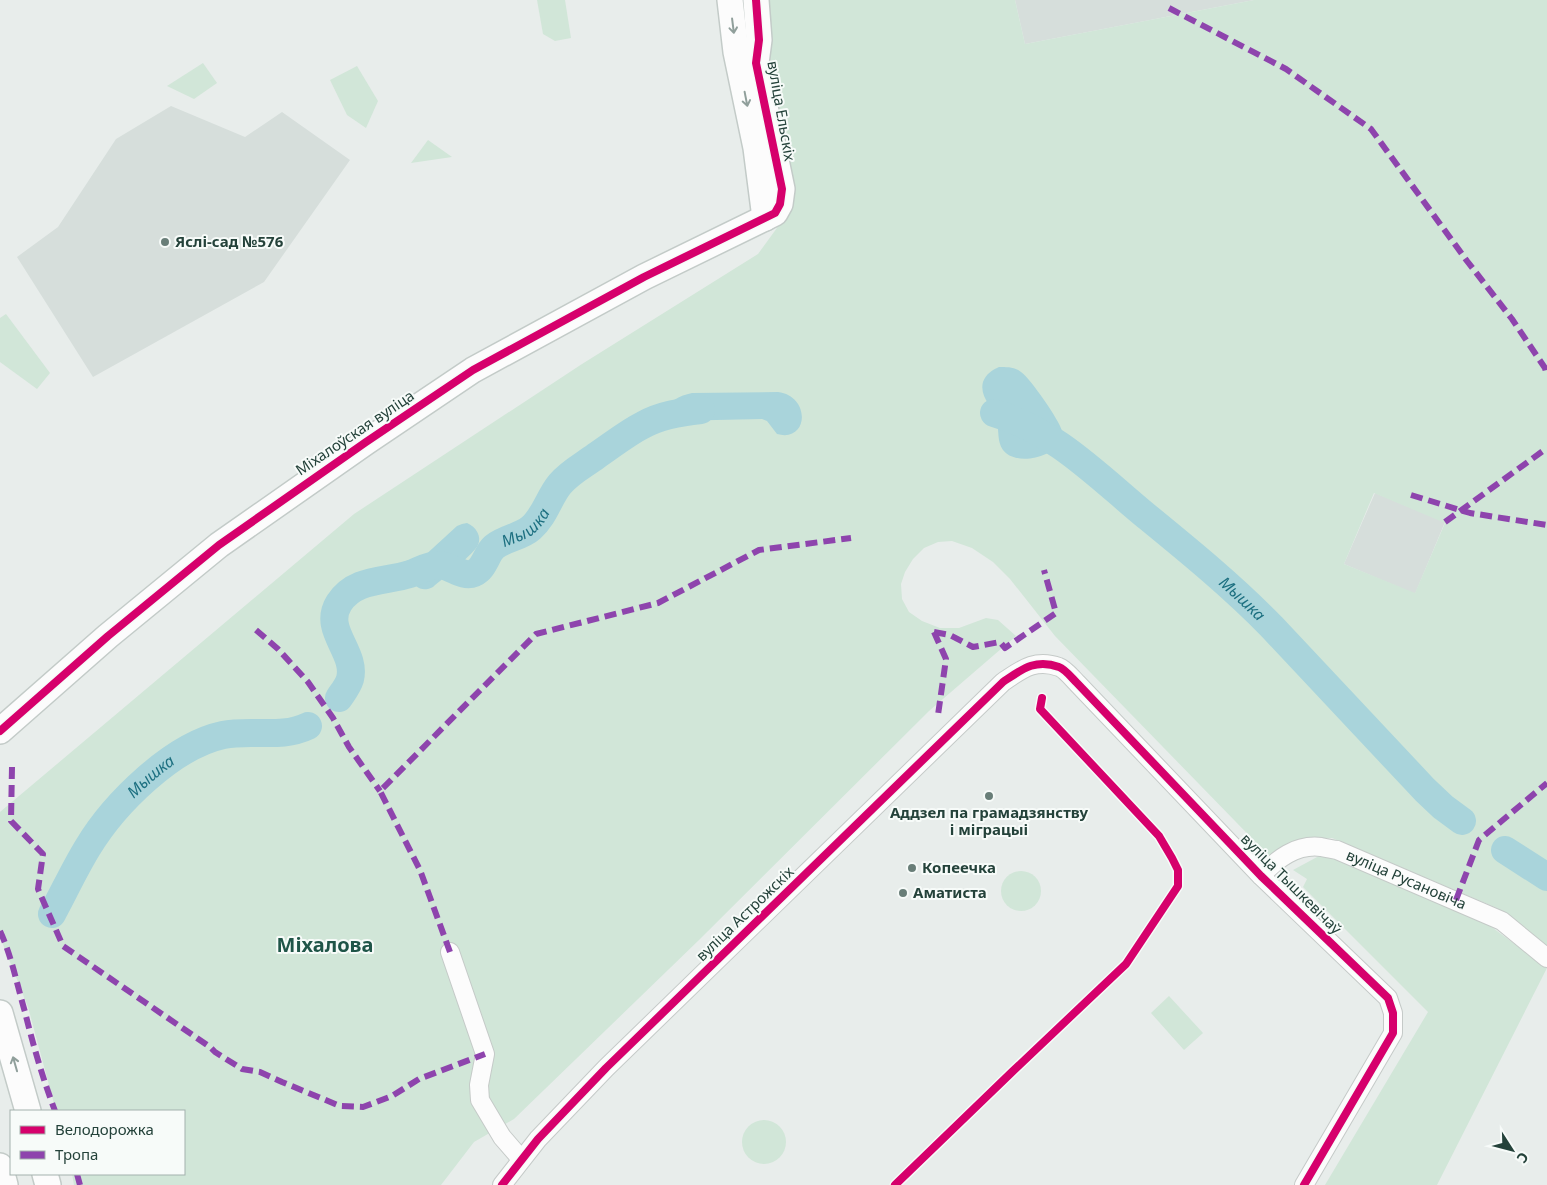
<svg xmlns="http://www.w3.org/2000/svg" width="1547" height="1185" viewBox="0 0 1547 1185" font-family="'Noto Sans',sans-serif">
<style>
.built{fill:#d6dedb}
.green{fill:#d1e6d8;fill-rule:evenodd}
.water{fill:#a9d4db}
.lines{fill:none;stroke-linecap:round;stroke-linejoin:round}
.river{stroke:#a9d4db;stroke-width:28}
.street-casing{stroke:#c5cac8;stroke-width:20}
.secondary-casing{stroke:#c3cbc8;stroke-width:28}
.street{stroke:#fcfcfc;stroke-width:18}
.secondary{stroke:#fcfcfc;stroke-width:25}
.quiet{stroke:#8e44ad;stroke-width:6;stroke-dasharray:12 6;stroke-linecap:butt}
.cycleway-casing{stroke:#f7fbf9;stroke-width:11}
.cycleway{stroke:#d6006c;stroke-width:8}
.oneway{stroke:#909f9b}
.poi-dot{fill:#697e78;stroke:#f7fbf9;stroke-width:2}
.labels{text-anchor:middle;stroke-width:4;stroke-linejoin:round;paint-order:stroke}
.street-label{font-size:15px;fill:#24423a;stroke:#f7fbf9}
.poi-label{font-size:15px;font-weight:bold;fill:#24423a;stroke:#f7fbf9;text-anchor:start}
.water-label{font-size:16px;font-style:italic;fill:#1c6f80;stroke:#f7fbf9}
.district-label{font-size:20px;font-weight:bold;fill:#1f5548;stroke:#f7fbf9}
</style>
<rect width="100%" height="100%" fill="#e8edeb"/>
<g class="built">
<path d="M 1015,0 L 1254,0 L 1025,44 Z"/>
<path d="M 171,106 L 245,137 L 282,112 L 350,160 L 264,282 L 93,377 L 17,257 L 58,227 L 116,139 Z"/>
<path d="M 1375,493 L 1445,522 L 1415,594 L 1344,564 Z"/>
</g>
<g class="green">
<path d="M 537,0 L 565,0 L 571,38 L 555,41 L 543,34 Z"/>
<path d="M 768,0 L 1015,0 L 1025,44 L 1254,0 L 1547,0 L 1547,946 L 1497,908 L 1332,838 L 1313,839 L 1271,858 L 1055,636 L 1010,579 L 993,562 L 972,548 L 952,541 L 938,542 L 924,548 L 913,559 L 905,572 L 901,584 L 902,599 L 909,612 L 922,621 L 940,628 L 959,628 L 986,618 L 998,620 L 1016,636 L 929,711 L 699,940 L 514,1119 L 474,1142 L 441,1185 L 74,1185 L 72,1174 L 184,1174 L 184,1111 L 56,1111 L 28,1007 L 0,937 L 0,812 L 354,514 L 582,364 L 758,254 L 790,210 L 764,74 ZM 1374,493 L 1445,523 L 1415,593 L 1344,564 Z"/>
<path d="M 203,63 L 217,83 L 194,99 L 167,86 Z"/>
<path d="M 357,66 L 378,101 L 366,128 L 347,115 L 330,80 Z"/>
<path d="M 428,140 L 452,157 L 411,163 Z"/>
<path d="M 6,314 L 50,373 L 37,389 L 0,362 L 0,318 Z"/>
<path d="M 1319,856 L 1335,858 L 1450,904 L 1493,928 L 1547,968 L 1437,1185 L 1325,1185 L 1428,1012 L 1303,887 L 1307,879 L 1293,870 Z"/>
<circle cx="1021" cy="891" r="20"/>
<path d="M 1169,996 L 1203,1033 L 1184,1050 L 1151,1013 Z"/>
<circle cx="764" cy="1142" r="22"/>
</g>
<g class="water">
<path d="M 999,367 C 1007,367 1015,367 1021,372 C 1030,378 1060,421 1062,431 C 1063,435 1062,439 1060,442 C 1052,458 1015,466 1003,450 C 997,442 999,430 997,420 C 993,407 979,397 983,382 C 986,374 992,370 999,367 Z"/>
<path d="M 778,392 C 811,396 809,443 777,434 L 767,421 L 762,419 L 670,421 L 665,417 L 664,412 C 670,400 679,396 692,393 Z"/>
<path d="M 467,523 C 476,527 482,536 478,545 C 474,554 442,579 433,587 C 424,592 413,589 413,577 C 412,570 417,564 421,559 L 457,526 L 462,524 Z"/>
</g>
<g class="lines">
<g class="river">
<path id="s1" d="M 994,413 C 1054,430 1099,477 1145,515 C 1189,551 1232,586 1272,627 L 1425,790 L 1443,807 L 1462,821"/>
<path id="s2" d="M 339,698 C 343,692 348,686 350,679 C 357,652 322,630 339,603 C 355,578 385,582 410,574 C 419,571 428,565 438,565 C 451,565 462,578 474,573 C 485,568 486,554 494,547 C 505,538 521,537 531,528 C 545,516 549,497 560,484 C 570,472 584,465 596,456 C 611,446 627,433 643,425 C 661,415 681,412 701,410"/>
<path d="M 1505,850 L 1547,877"/>
<path id="s3" d="M 52,914 C 64,892 75,868 88,847 C 114,804 172,746 223,735 C 252,729 281,739 308,726"/>
</g>
<defs>
<g id="street">
<path id="s4" d="M 1261,876 C 1277,859 1296,844 1321,847 C 1326,848 1331,849 1337,850 L 1502,921 L 1547,958"/>
<path d="M 450,952 L 485,1054 L 479,1085 L 480,1100 L 502,1137 L 521,1159"/>
<path d="M 502,1185 L 538,1139 L 606,1068 L 1003,682 C 1021,670 1035,658 1059,667 C 1065,669 1072,678 1077,683 L 1261,876 L 1388,998 L 1393,1013 L 1393,1033 L 1304,1185"/>
</g>
<g id="secondary">
<path d="M 730,0 L 736,52 L 756,148 L 765,218"/>
<path d="M 0,731 L 108,636 L 219,545 L 366,442 L 473,370 L 644,277 L 775,213 L 780,204 L 782,189 L 756,63 L 759,40 L 756,0"/>
<path d="M 0,1013 L 28,1111"/>
<path d="M 0,1166 L 5,1185"/>
<path d="M 45,1174 L 48,1185"/>
</g>
</defs>
<use href="#street" class="street-casing"/>
<use href="#secondary" class="secondary-casing"/>
<use href="#street" class="street"/>
<use href="#secondary" class="secondary"/>
<g class="quiet">
<path d="M 1169,8 L 1286,69 L 1371,129 L 1467,261 L 1512,319 L 1545,368 L 1547,376"/>
<path d="M 1411,495 L 1470,513 L 1547,525"/>
<path d="M 1445,522 L 1547,448"/>
<path d="M 256,630 L 278,649 L 308,682 L 333,718 L 349,747 L 380,791"/>
<path d="M 934,632 L 950,635 L 973,647 L 1000,642 L 1005,648 L 1056,613 L 1044,570"/>
<path d="M 934,632 L 946,659 L 938,715"/>
<path d="M 12,767 L 11,821 L 43,854 L 38,889 L 63,946 L 210,1047 L 215,1052 L 242,1069 L 260,1072 L 282,1082 L 340,1106 L 363,1107 L 392,1096 L 419,1079 L 485,1054"/>
<path d="M 1456,900 L 1479,840 L 1547,783"/>
<path d="M 0,931 C 12,957 17,985 25,1012 C 33,1045 43,1079 55,1111"/>
<path d="M 450,952 L 420,870 L 380,791 L 536,634 L 658,603 L 759,550 L 851,538"/>
<path d="M 77,1174 L 80,1185"/>
</g>
<defs>
<g id="cycleway">
<path d="M 0,731 L 108,636 L 219,545 L 366,442 L 473,370 L 644,277 L 775,213 L 780,204 L 782,189 L 756,63 L 759,40 L 756,0"/>
<path d="M 502,1185 L 538,1139 L 606,1068 L 1003,682 C 1021,670 1035,658 1059,667 C 1065,669 1072,678 1077,683 L 1261,876 L 1388,998 L 1393,1013 L 1393,1033 L 1304,1185"/>
<path d="M 895,1185 L 1013,1071 L 1126,964 L 1178,886 L 1178,870 L 1172,858 L 1159,836 L 1040,709 L 1042,698"/>
</g>
</defs>
<use href="#cycleway" class="cycleway-casing"/>
<use href="#cycleway" class="cycleway"/>
</g>
<defs><path id="oneway-shaft" d="M-6 0H5M1.5-3L5.5 0L1.5 3" fill="none" stroke-width="1.6" stroke-linecap="round" stroke-linejoin="round" transform="scale(1.25)"/></defs>
<g class="oneway">
<use href="#oneway-shaft" transform="translate(733 26) rotate(83)"/>
<use href="#oneway-shaft" transform="translate(746 99) rotate(79)"/>
<use href="#oneway-shaft" transform="translate(15 1064) rotate(-106)"/>
</g>
<g class="poi-dot">
<circle cx="165" cy="242" r="5"/>
<circle cx="989" cy="796" r="5"/>
<circle cx="912" cy="868" r="5"/>
<circle cx="903" cy="893" r="5"/>
</g>
<g class="labels">
<g class="street-label">
<text transform="translate(781 111) rotate(80)" y="5">вуліца Ельскіх</text>
<text transform="translate(355 433) rotate(-34)" y="5">Міхалоўская вуліца</text>
<text dy="5" stroke="none"><textPath href="#s4" startOffset="161">вуліца Русановіча</textPath></text>
<text transform="translate(1291 884) rotate(45)" y="5">вуліца Тышкевічаў</text>
<text transform="translate(745 914) rotate(-44)" y="5">вуліца Астрожскіх</text>
</g>
<g class="poi-label">
<text x="175" y="247">Яслі-сад №576</text>
<text x="989" y="818" text-anchor="middle">Аддзел па грамадзянству<tspan x="989" dy="17">і міграцыі</tspan></text>
<text x="922" y="873">Копеечка</text>
<text x="913" y="898">Аматиста</text>
</g>
<g class="water-label">
<text dy="6" stroke="none"><textPath href="#s2" startOffset="319">Мышка</textPath></text>
<text dy="6" stroke="none"><textPath href="#s1" startOffset="312">Мышка</textPath></text>
<text dy="6" stroke="none"><textPath href="#s3" startOffset="171">Мышка</textPath></text>
</g>
<g class="district-label">
<text x="325" y="952">Міхалова</text>
</g>
</g>
<rect x="10" y="1110" width="175" height="65" fill="#f7fbf9" stroke="#a3b1ad"/>
<rect x="20" y="1126" width="25" height="8" fill="#d6006c" stroke="#a3b1ad"/>
<text x="55" y="1135" font-size="15" fill="#24423a">Велодорожка</text>
<rect x="20" y="1151" width="25" height="8" fill="#8e44ad" stroke="#a3b1ad"/>
<text x="55" y="1160" font-size="15" fill="#24423a">Тропа</text>
<g transform="translate(1512 1150) rotate(126)" stroke="#f7fbf9" stroke-width="4" paint-order="stroke">
<path d="M0-4L9 19L0 12L-9 19Z" fill="#24423a"/>
<text y="-8" font-size="14" font-weight="bold" text-anchor="middle" fill="#24423a">С</text>
</g>
</svg>
